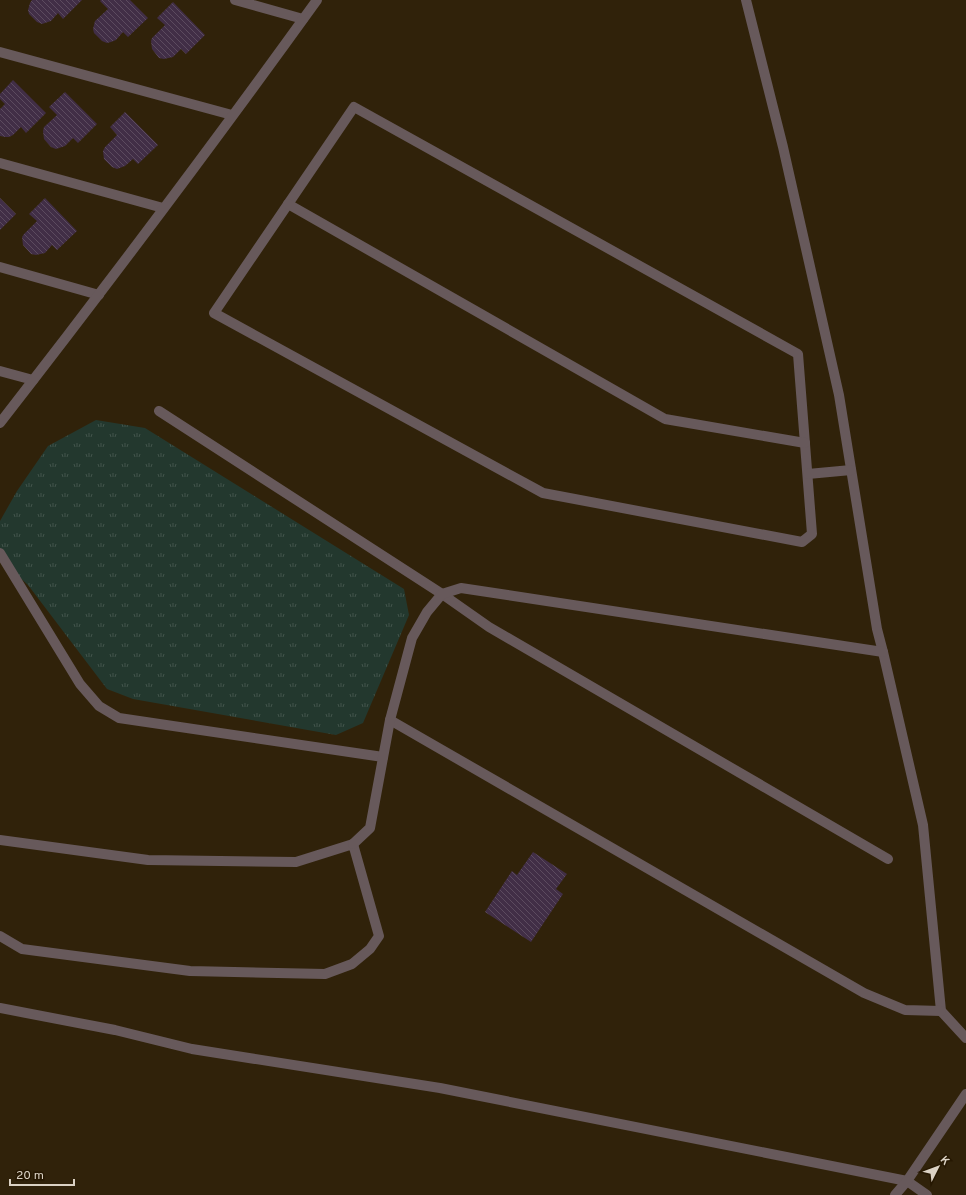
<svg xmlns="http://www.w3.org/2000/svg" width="966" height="1195" viewBox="0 0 966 1195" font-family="Overpass,sans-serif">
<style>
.park{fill:url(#park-tufts)}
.building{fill:url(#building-back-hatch)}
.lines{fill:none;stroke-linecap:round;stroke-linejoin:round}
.minor{stroke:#67595b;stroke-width:10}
.tertiary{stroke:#67595b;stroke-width:10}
</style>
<defs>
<pattern id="park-tufts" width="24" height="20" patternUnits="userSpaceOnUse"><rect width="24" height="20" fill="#23382e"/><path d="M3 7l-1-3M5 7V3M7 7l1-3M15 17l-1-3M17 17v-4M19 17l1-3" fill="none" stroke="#42544b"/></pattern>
<pattern id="building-back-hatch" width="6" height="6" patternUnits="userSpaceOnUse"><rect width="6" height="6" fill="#412e46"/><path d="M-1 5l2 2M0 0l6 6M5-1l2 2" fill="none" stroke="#5c4b5f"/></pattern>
</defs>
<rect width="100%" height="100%" fill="#30220a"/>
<path class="park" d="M 96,420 L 145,428 L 404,589 L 409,615 L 363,723 L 336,735 L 133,699 L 107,689 L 28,585 L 2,561 L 0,554 L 0,521 L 17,491 L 48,446 Z"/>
<g class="building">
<path d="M 32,0 L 82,0 L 63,19 L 58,13 L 51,21 L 42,24 L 37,22 L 29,14 L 28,10 L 30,3 Z"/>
<path d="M 101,0 L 130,0 L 148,18 L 128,37 L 123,32 L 116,40 L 111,42 L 107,43 L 102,41 L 94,33 L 93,29 L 95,21 L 108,9 L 100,1 Z"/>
<path d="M 173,2 L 205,35 L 186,54 L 181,49 L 173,57 L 164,59 L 159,58 L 152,49 L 151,41 L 152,38 L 165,25 L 157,18 Z"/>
<path d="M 13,80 L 46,113 L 26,133 L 21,127 L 13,135 L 9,137 L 5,137 L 0,136 L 0,109 L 5,104 L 0,99 L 0,94 Z"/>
<path d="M 65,92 L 97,124 L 78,143 L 73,138 L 65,146 L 56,149 L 51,147 L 44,139 L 43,131 L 44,127 L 57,115 L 49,107 Z"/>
<path d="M 125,112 L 158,145 L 138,164 L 133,159 L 125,166 L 117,169 L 112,167 L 104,159 L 103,151 L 105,147 L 117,135 L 110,127 Z"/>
<path d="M 0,198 L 16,214 L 0,230 Z"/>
<path d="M 45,198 L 77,231 L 57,250 L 52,245 L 45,253 L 36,255 L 31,254 L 23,245 L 22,237 L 24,234 L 37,221 L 29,214 Z"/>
<path d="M 533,852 L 567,874 L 556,889 L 563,894 L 531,942 L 485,912 L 512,871 L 517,875 Z"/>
</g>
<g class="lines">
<g class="minor">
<path d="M 235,0 L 303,19"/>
<path d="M 746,0 L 783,147 L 839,395 L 877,629 L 883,652 L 923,825 L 941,1011 L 966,1038"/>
<path d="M 0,52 L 232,115"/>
<path d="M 354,107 L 798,354 L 812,534 L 802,542 L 543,493 L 214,313 Z"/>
<path d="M 0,163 L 163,208"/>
<path d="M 288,204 L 665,419 L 805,443"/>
<path d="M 0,267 L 99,295"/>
<path d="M 0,371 L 33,380"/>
<path d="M 159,411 L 442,594 L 489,627 L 888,859"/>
<path d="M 0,423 C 108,284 214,143 317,0"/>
<path d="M 808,474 L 851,470"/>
<path d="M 0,553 L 80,684 L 99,706 L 119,718 L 383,757"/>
<path d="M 390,720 L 864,993 L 905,1010 L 941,1011"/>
<path d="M 0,840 L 148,860 L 296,862 L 353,844 L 379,936 L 370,949 L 352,964 L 325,974 L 190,971 L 22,949 L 0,936"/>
<path d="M 353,844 L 370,828 L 390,720 L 412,638 L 427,612 L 442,594 L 461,588 L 883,652"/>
<path d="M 0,1008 L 115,1030 L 192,1049 L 440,1088 L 907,1181"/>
</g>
<g class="tertiary">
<path d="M 907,1181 L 927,1195"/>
<path d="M 895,1195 L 907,1181 L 966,1094"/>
</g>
</g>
<g transform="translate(938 1167) rotate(48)" stroke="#261802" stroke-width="3" paint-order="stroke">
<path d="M0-3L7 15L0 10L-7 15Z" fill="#dbd2c4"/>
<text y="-6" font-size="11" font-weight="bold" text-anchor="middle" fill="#dbd2c4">K</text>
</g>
<path d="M10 1179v6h64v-6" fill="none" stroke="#dbd2c4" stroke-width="2"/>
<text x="16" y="1179" font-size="12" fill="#dbd2c4" stroke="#261802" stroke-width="3" paint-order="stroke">20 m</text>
</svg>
